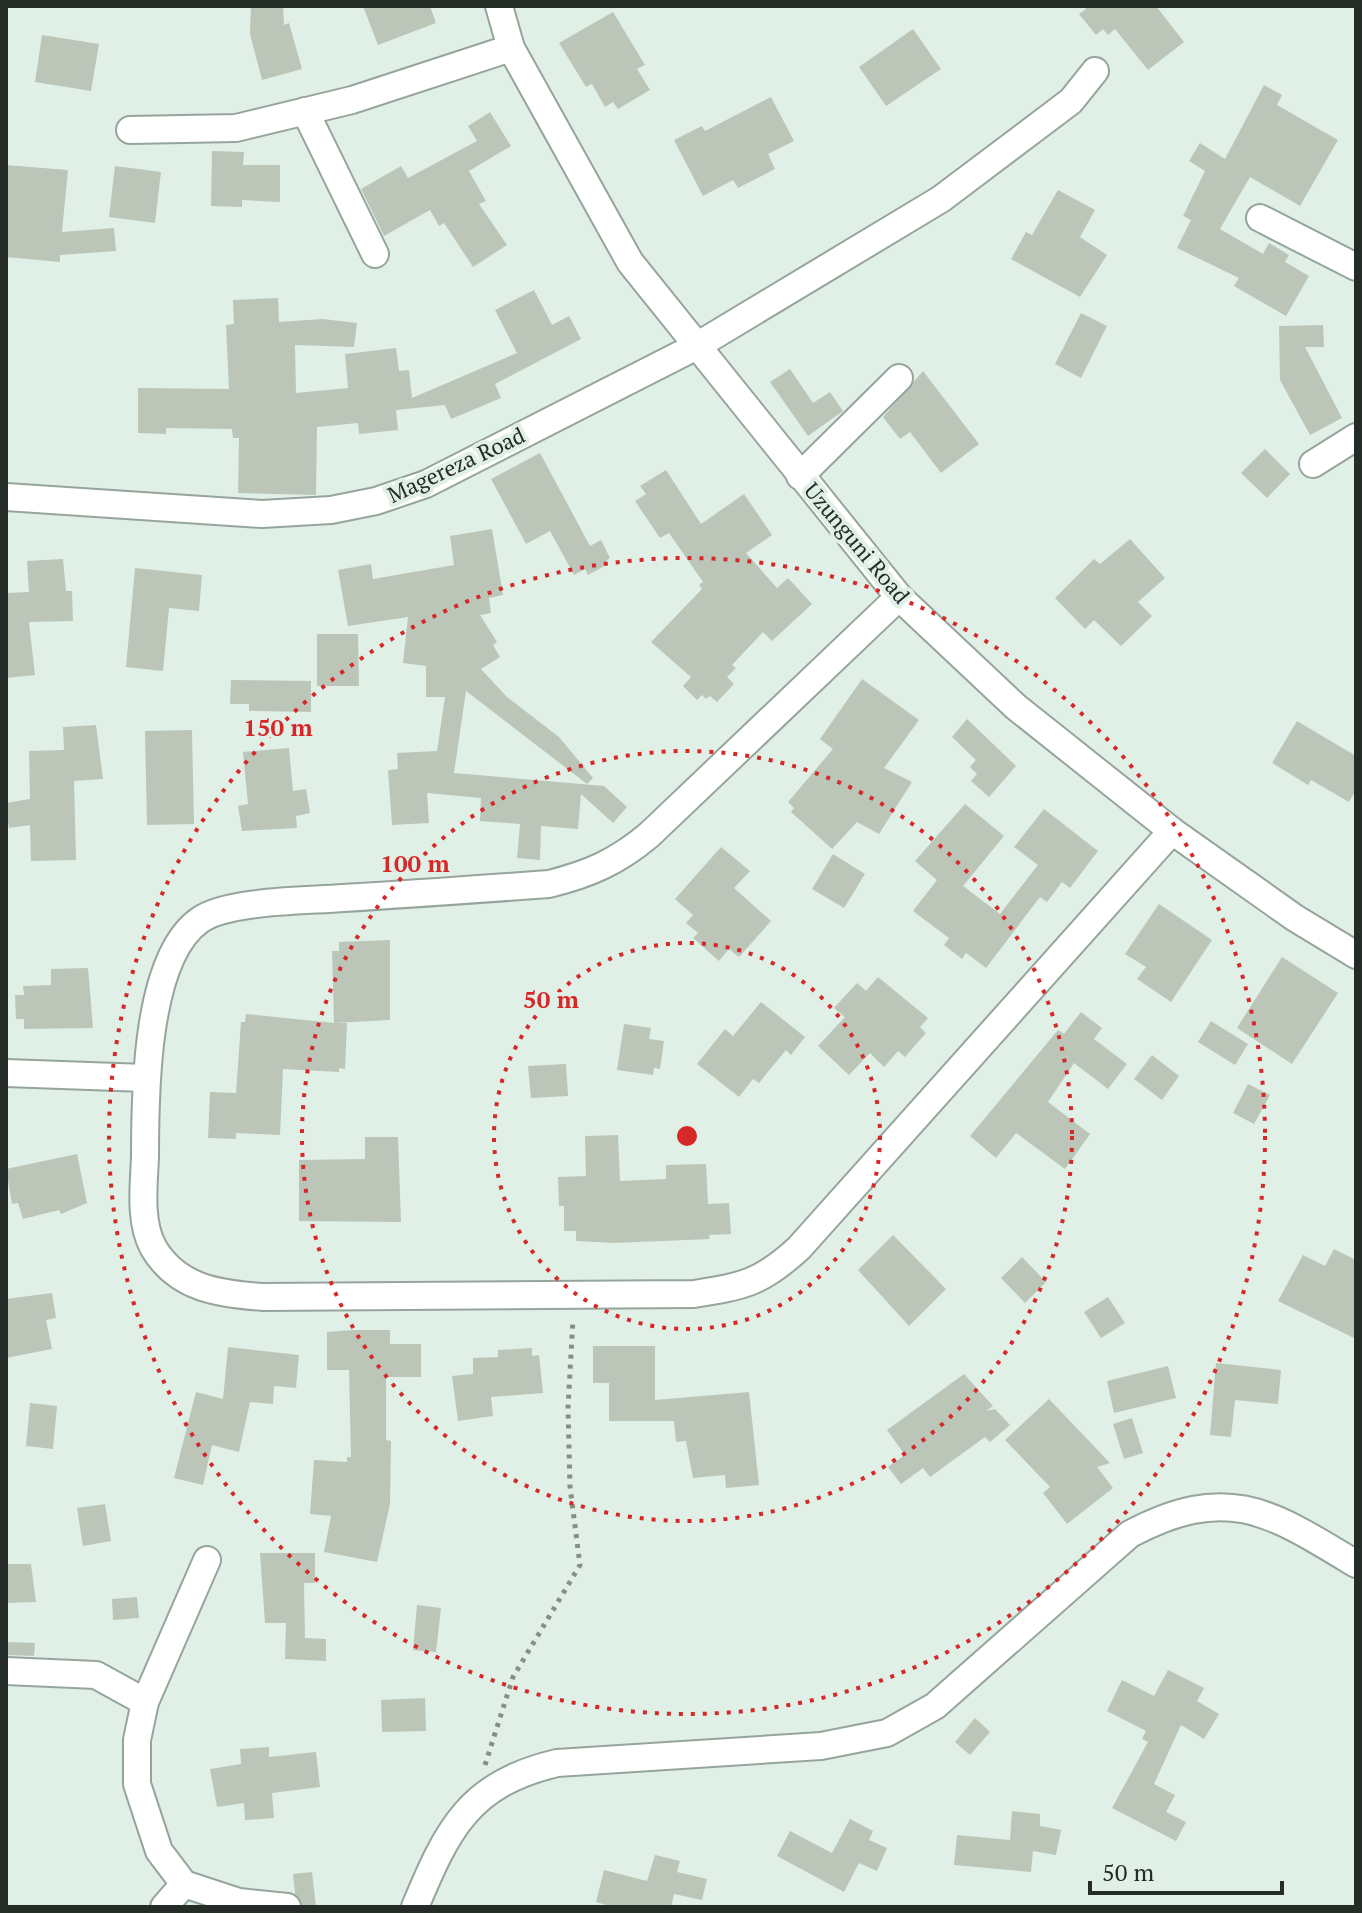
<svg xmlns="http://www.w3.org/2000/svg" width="1362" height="1913" viewBox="0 0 1362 1913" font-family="'PT Serif',serif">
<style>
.building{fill:#bbc6b9}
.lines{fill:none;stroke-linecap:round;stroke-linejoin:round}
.minor-casing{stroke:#96a59c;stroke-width:30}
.path{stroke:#848f88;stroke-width:5;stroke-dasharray:4 6;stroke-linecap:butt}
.minor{stroke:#fff;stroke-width:26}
.ring{fill:none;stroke:#d62828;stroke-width:4;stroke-dasharray:4 8}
.labels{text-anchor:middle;stroke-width:8;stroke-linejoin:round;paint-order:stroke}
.street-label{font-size:22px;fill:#252b27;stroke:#e0f0e7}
.centre{fill:#d62828;stroke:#e0f0e7;stroke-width:4}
.ring-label{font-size:24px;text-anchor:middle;font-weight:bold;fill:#d62828;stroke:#e0f0e7;stroke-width:8;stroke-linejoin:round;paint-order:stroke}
</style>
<rect width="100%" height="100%" fill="#e0f0e7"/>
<g class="building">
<path d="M 251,6 L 283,6 L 284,25 L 289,23 L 302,69 L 262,80 L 250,34 Z"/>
<path d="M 363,6 L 430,6 L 436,23 L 378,45 Z"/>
<path d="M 1084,6 L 1156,6 L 1184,42 L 1148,70 L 1115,29 L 1108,35 L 1103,29 L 1096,35 L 1079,14 L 1086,9 Z"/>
<path d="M 613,12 L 645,65 L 637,69 L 650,90 L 618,109 L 613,102 L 605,107 L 592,84 L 586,87 L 559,43 Z"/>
<path d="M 913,29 L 941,69 L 886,106 L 859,67 Z"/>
<path d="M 42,35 L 99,44 L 91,91 L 35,82 Z"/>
<path d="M 1264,85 L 1282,95 L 1277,105 L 1338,140 L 1300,206 L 1250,177 L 1220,229 L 1263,254 L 1269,243 L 1289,255 L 1285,262 L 1309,276 L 1286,316 L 1234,286 L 1239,278 L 1177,248 L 1191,220 L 1183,216 L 1205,171 L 1189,161 L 1200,143 L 1225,159 Z"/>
<path d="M 771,97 L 794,141 L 768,154 L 775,169 L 738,188 L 733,180 L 703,196 L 674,140 L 702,126 L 705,131 Z"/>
<path d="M 490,112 L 511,146 L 469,171 L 486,201 L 479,204 L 507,245 L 473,267 L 444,223 L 439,226 L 430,210 L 384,236 L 361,189 L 401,166 L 408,178 L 477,141 L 468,126 Z"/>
<path d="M 212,151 L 244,152 L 243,165 L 280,165 L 280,202 L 242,200 L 242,207 L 211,206 Z"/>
<path d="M 6,165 L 68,170 L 62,232 L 114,228 L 116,251 L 60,255 L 60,262 L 6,257 Z"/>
<path d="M 115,166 L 161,172 L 155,223 L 109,217 Z"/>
<path d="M 1058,190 L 1095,210 L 1080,237 L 1107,255 L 1080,297 L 1011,259 L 1026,232 L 1032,235 Z"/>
<path d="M 534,290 L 552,325 L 569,316 L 581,339 L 495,384 L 501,398 L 451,419 L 445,405 L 396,410 L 398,430 L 359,434 L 358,423 L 317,427 L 316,495 L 238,493 L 239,438 L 233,438 L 232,429 L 166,428 L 166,434 L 138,433 L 138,388 L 229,389 L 226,325 L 234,324 L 233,300 L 278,298 L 279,322 L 323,319 L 357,323 L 354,347 L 295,345 L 296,393 L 348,388 L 345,354 L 396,348 L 399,371 L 409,370 L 412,398 L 517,353 L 495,310 Z"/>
<path d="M 1081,313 L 1107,326 L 1081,378 L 1055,364 Z"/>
<path d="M 1323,325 L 1324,347 L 1305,347 L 1342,418 L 1310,435 L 1280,380 L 1279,326 Z"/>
<path d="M 790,369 L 813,403 L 830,392 L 843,411 L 808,436 L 770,382 Z"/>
<path d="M 923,371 L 979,444 L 941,473 L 910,432 L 900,439 L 883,417 Z"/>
<path d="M 1265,449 L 1290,474 L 1267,498 L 1241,473 Z"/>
<path d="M 540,453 L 590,546 L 601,540 L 610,558 L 606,561 L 608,564 L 588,575 L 585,569 L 574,575 L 550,531 L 526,544 L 491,479 Z"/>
<path d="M 666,470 L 701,524 L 744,494 L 772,535 L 746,553 L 777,588 L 788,578 L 812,604 L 772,641 L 763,632 L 732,665 L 736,668 L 727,677 L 734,684 L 717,702 L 710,696 L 706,699 L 702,695 L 697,700 L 683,686 L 691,677 L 651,642 L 702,589 L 699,585 L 703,582 L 669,533 L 660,538 L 635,501 L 646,494 L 640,486 Z"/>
<path d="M 492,529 L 503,595 L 489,598 L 491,613 L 480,615 L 497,642 L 493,645 L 500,657 L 481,669 L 507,697 L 559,737 L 593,778 L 587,784 L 466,691 L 454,773 L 604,786 L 627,807 L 613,823 L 581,794 L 578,829 L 541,826 L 540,860 L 517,858 L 520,824 L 480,821 L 481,798 L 427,793 L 429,823 L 392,825 L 388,770 L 398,769 L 397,753 L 437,751 L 445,697 L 426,697 L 426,666 L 403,663 L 408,617 L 348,626 L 338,570 L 371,564 L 373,579 L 454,565 L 450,536 Z"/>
<path d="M 1130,539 L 1165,578 L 1138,602 L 1152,616 L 1121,646 L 1094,620 L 1085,629 L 1055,598 L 1094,559 L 1100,564 Z"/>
<path d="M 63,559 L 66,591 L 72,591 L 73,621 L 29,622 L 35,675 L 6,678 L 6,593 L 29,592 L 27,561 Z"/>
<path d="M 135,568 L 202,575 L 199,611 L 169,608 L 163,671 L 126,667 Z"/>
<path d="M 317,634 L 358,634 L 359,686 L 317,686 Z"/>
<path d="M 862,679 L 919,720 L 884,768 L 912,782 L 879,834 L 857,822 L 832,849 L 791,812 L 794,808 L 788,802 L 833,749 L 820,739 Z"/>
<path d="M 231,680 L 311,681 L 311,712 L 249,711 L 249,704 L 230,704 Z"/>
<path d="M 967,719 L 1016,766 L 989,797 L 971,781 L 977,774 L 970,767 L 976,760 L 952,737 Z"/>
<path d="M 1297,721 L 1356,756 L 1356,790 L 1349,802 L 1311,780 L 1308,785 L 1272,763 Z"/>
<path d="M 96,725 L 103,779 L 74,781 L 76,860 L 31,861 L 30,825 L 9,828 L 6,812 L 6,803 L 30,799 L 29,751 L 64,750 L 63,727 Z"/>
<path d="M 192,730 L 194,824 L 147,825 L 145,731 Z"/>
<path d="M 289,748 L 293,791 L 306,789 L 310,813 L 296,816 L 297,828 L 242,831 L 238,806 L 248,804 L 243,752 Z"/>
<path d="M 965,804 L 1004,836 L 963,886 L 1000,914 L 1038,865 L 1014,847 L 1044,809 L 1098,851 L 1070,888 L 1062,882 L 1047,902 L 1040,897 L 986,968 L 966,953 L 962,959 L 944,945 L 949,938 L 913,911 L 937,880 L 915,861 Z"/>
<path d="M 721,847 L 750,871 L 734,888 L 771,921 L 739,957 L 729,949 L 719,961 L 693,938 L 698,933 L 686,923 L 693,915 L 675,899 Z"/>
<path d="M 833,854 L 865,874 L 844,908 L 812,889 Z"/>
<path d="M 1159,904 L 1212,940 L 1171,1002 L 1137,979 L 1146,967 L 1125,954 Z"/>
<path d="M 390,940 L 390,1020 L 334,1023 L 347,1023 L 345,1069 L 339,1068 L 339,1072 L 283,1069 L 280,1135 L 236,1133 L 236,1139 L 208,1138 L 210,1092 L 236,1093 L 241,1022 L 245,1022 L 246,1014 L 334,1023 L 332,951 L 339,951 L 339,942 Z"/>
<path d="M 1282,957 L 1338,993 L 1292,1064 L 1237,1028 Z"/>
<path d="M 88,968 L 93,1028 L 24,1029 L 24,1019 L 16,1019 L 15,995 L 24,995 L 23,986 L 51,985 L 51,969 Z"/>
<path d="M 878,977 L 928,1018 L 920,1027 L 926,1033 L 905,1057 L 898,1051 L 884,1067 L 870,1053 L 849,1075 L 818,1046 L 845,1017 L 834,1008 L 857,983 L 866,991 Z"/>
<path d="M 761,1002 L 805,1037 L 791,1055 L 786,1050 L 759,1083 L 753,1079 L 739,1097 L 697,1064 L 725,1029 L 733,1036 Z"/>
<path d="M 1081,1012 L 1102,1028 L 1094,1039 L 1127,1064 L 1108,1089 L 1074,1063 L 1048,1102 L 1090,1134 L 1065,1169 L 1016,1133 L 996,1158 L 970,1136 L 1058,1030 L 1064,1034 Z"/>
<path d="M 1211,1021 L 1248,1044 L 1235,1065 L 1198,1042 Z"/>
<path d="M 624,1024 L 651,1028 L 649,1039 L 664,1041 L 660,1069 L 654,1068 L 653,1075 L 617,1070 Z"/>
<path d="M 1152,1055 L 1179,1076 L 1162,1100 L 1134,1079 Z"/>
<path d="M 566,1064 L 568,1096 L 531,1098 L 528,1066 Z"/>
<path d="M 1248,1084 L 1270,1095 L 1254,1124 L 1233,1113 Z"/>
<path d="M 618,1135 L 620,1181 L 666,1179 L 666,1165 L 706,1164 L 708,1204 L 729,1203 L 731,1234 L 709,1235 L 710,1239 L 614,1243 L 576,1241 L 576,1231 L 564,1231 L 564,1206 L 559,1206 L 558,1177 L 586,1176 L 585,1136 Z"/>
<path d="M 365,1137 L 398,1137 L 401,1222 L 299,1221 L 299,1160 L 365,1159 Z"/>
<path d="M 77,1154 L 87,1203 L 61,1214 L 59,1210 L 23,1219 L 18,1203 L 12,1204 L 6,1169 Z"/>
<path d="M 893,1235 L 946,1289 L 909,1326 L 858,1270 Z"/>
<path d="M 1334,1249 L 1356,1260 L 1356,1339 L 1278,1301 L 1303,1255 L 1325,1266 Z"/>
<path d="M 1022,1257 L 1046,1282 L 1025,1303 L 1001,1278 Z"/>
<path d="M 52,1293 L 56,1318 L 46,1320 L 52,1349 L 6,1358 L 6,1299 Z"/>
<path d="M 1108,1297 L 1125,1323 L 1101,1338 L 1084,1312 Z"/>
<path d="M 353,1330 L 390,1330 L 390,1344 L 421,1344 L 421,1377 L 386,1377 L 386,1440 L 391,1441 L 390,1504 L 377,1562 L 324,1552 L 331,1516 L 310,1514 L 314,1460 L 347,1462 L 347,1457 L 351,1457 L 349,1370 L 327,1370 L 327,1332 Z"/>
<path d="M 593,1346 L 655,1346 L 655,1400 L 749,1392 L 759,1485 L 726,1488 L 725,1475 L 693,1478 L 686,1441 L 676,1442 L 674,1421 L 609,1421 L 609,1383 L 593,1383 Z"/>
<path d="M 228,1347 L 299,1355 L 296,1388 L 274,1386 L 273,1404 L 250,1402 L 239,1452 L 212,1445 L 203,1485 L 174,1478 L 196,1392 L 223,1399 Z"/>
<path d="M 532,1348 L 532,1356 L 539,1355 L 543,1393 L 491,1397 L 493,1416 L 458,1421 L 452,1376 L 473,1374 L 473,1358 L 498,1357 L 498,1350 Z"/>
<path d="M 1216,1363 L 1281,1370 L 1278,1404 L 1235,1400 L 1231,1437 L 1210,1435 Z"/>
<path d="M 1168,1366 L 1176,1398 L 1114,1413 L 1107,1381 Z"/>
<path d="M 964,1374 L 993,1406 L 986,1411 L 995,1409 L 1010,1425 L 990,1442 L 985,1437 L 930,1477 L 923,1468 L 901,1484 L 888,1467 L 905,1455 L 887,1430 Z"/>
<path d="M 1049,1399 L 1110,1463 L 1097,1467 L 1113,1488 L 1067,1524 L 1043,1493 L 1050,1487 L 1005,1440 Z"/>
<path d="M 30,1403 L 57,1406 L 53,1449 L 26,1446 Z"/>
<path d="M 1132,1418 L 1143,1453 L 1124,1459 L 1113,1424 Z"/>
<path d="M 105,1504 L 111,1541 L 83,1546 L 77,1508 Z"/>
<path d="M 260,1553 L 315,1553 L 315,1583 L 304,1583 L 305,1638 L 326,1639 L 326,1661 L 285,1659 L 286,1623 L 265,1623 Z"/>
<path d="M 6,1564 L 31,1564 L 36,1602 L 6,1603 Z"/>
<path d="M 137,1597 L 139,1618 L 113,1620 L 112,1599 Z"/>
<path d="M 417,1605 L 441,1608 L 436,1652 L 413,1650 Z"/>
<path d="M 6,1642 L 35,1643 L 34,1656 L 6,1655 Z"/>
<path d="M 1168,1670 L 1204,1688 L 1197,1701 L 1219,1714 L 1204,1739 L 1181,1725 L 1154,1784 L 1175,1795 L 1166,1812 L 1186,1822 L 1176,1841 L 1112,1808 L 1148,1742 L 1142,1739 L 1146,1731 L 1107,1711 L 1122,1680 L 1154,1696 Z"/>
<path d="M 425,1698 L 426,1731 L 382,1732 L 381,1700 Z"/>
<path d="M 975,1718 L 990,1732 L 970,1755 L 955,1742 Z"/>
<path d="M 269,1747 L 269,1757 L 316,1752 L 320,1787 L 272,1793 L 274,1818 L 245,1820 L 244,1803 L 217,1807 L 210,1769 L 241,1764 L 240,1749 Z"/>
<path d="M 1012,1811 L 1040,1814 L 1040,1826 L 1061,1830 L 1056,1855 L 1033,1851 L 1031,1872 L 954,1865 L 957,1835 L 1010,1840 Z"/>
<path d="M 850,1819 L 873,1831 L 869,1840 L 887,1848 L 877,1871 L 859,1863 L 844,1892 L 777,1856 L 790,1831 L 832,1853 Z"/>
<path d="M 655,1855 L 680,1861 L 677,1872 L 707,1879 L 702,1900 L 674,1894 L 671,1907 L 613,1907 L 596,1902 L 604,1870 L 647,1881 Z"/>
<path d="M 312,1872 L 316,1907 L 303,1907 L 295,1894 L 293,1874 Z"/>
</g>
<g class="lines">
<defs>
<g id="minor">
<path d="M 499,6 L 511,48 L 630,262 L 899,597 L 1016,707 L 1172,831 L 1295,918 L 1356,955"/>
<path d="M 305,111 L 375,254"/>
<path d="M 130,130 L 236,128 L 352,100 L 511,48"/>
<path d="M 1260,218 L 1356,267"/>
<path d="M 1313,464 L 1356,437"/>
<path d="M 800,476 L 899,378"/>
<path d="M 6,497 L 262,514 L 331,510 L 376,501 L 426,484 L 695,347 L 941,199 L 1071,101 L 1095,71"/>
<path d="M 899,597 L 649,835 C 617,862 589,874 549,884 C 481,889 412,894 343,898 C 308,901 228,900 200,920 C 145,958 145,1096 145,1157 C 144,1184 139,1221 153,1247 C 177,1289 220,1294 263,1297 L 694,1294 C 744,1286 761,1283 799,1248 L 1172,831"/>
<path d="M 6,1073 L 145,1078"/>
<path d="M 207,1560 L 145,1702 L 137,1740 L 137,1784 L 159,1851 L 184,1884 L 239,1902 L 287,1907"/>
<path d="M 6,1671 L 96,1675 L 145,1702"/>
<path d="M 164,1907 L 184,1884"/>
<path d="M 415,1907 C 448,1828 469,1784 557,1763 L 821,1746 L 887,1733 L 935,1706 L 1130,1534 C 1227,1483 1269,1511 1356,1564"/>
</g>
</defs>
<use href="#minor" class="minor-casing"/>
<path class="path" d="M 485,1765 L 513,1677 L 580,1565 L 570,1487 L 568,1408 L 573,1319"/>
<use href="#minor" class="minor"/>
</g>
<g class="ring">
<circle cx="687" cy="1136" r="193"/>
<circle cx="687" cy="1136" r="385"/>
<circle cx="687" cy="1136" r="578"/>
</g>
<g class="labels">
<g class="street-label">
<text transform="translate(456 465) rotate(-25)" y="8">Magereza Road</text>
<text transform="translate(857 543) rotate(50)" y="8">Uzunguni Road</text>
</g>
</g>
<circle cx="687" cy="1136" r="12" class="centre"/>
<g class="ring-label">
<text x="278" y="736">150 m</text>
<text x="415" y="872">100 m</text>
<text x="551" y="1008">50 m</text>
</g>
<rect width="1362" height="1913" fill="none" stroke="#252b27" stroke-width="16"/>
<path d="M1090 1881v12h192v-12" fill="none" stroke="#252b27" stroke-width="4"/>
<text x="1102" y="1881" font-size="24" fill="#252b27" stroke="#e0f0e7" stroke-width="6" paint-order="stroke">50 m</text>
</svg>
